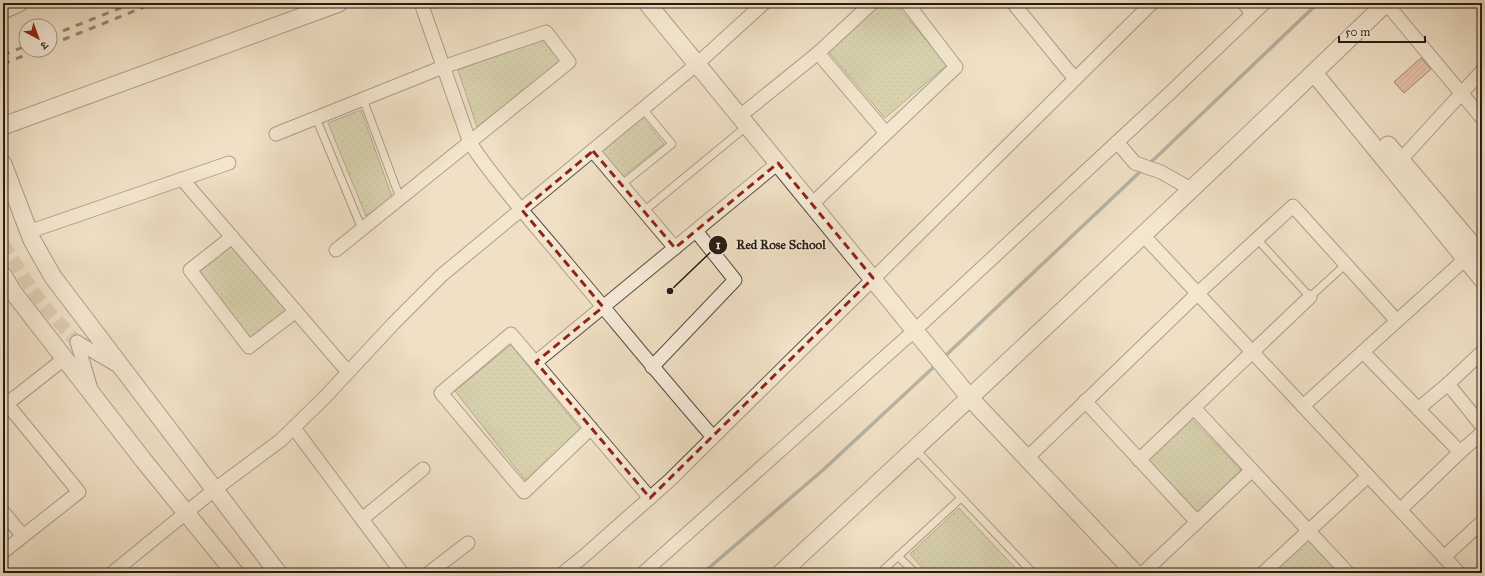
<svg xmlns="http://www.w3.org/2000/svg" width="1485" height="576" viewBox="0 0 1485 576" font-family="'IM FELL Great Primer','Noto Serif Devanagari',serif">
<style>
.grass{fill:url(#grass-dots);stroke:#706f54}
.lines{fill:none;stroke-linecap:round;stroke-linejoin:round}
.stream{stroke:#6f7b7b;stroke-width:3.5}
.building{fill:url(#building-hatch);stroke:#261c14}
.minor-tunnel{stroke:#c8b9a2;stroke-width:13;stroke-dasharray:13 6;stroke-linecap:butt}
.service-casing{stroke:#584d40;stroke-width:9}
.minor-casing{stroke:#584d40;stroke-width:15}
.tertiary-casing{stroke:#584d40;stroke-width:19}
.service{stroke:#f5ebd9;stroke-width:7}
.minor{stroke:#f5ebd9;stroke-width:13}
.tertiary{stroke:#f5ebd9;stroke-width:17}
.rail{stroke:#261c14;stroke-width:3;stroke-dasharray:7 7;stroke-linecap:butt}
.marked{fill:none;stroke:#8f2418;stroke-width:3;stroke-dasharray:8 5;stroke-linejoin:round}
.leader{fill:none;stroke:#261c14;stroke-width:1.5}
.callout-dot{fill:#261c14;stroke:#f5ebd9;stroke-width:1.5}
.mark-label{font-size:12px;text-anchor:middle;font-weight:bold;fill:#fff}
.callout-label{font-size:13px;text-anchor:middle;font-weight:bold;fill:#261c14;stroke:#f5ebd9;stroke-width:3;stroke-linejoin:round;paint-order:stroke}
</style>
<defs>
<pattern id="grass-dots" width="8" height="8" patternUnits="userSpaceOnUse"><rect width="8" height="8" fill="#bac295"/><path d="M2 2h.1M6 6h.1" fill="none" stroke="#a0a680" stroke-width="1.8" stroke-linecap="round"/></pattern>
<pattern id="building-hatch" width="6" height="6" patternUnits="userSpaceOnUse"><rect width="6" height="6" fill="#d49c7d"/><path d="M-1 1l2-2M0 6l6-6M5 7l2-2" fill="none" stroke="#ac7e65"/></pattern>
</defs>
<rect width="100%" height="100%" fill="#f0e0c5"/>
<filter id="stains"><feTurbulence type="fractalNoise" baseFrequency=".005" numOctaves="4"/><feColorMatrix values="0 0 0 0 .2 0 0 0 0 .09 0 0 0 0 .02 0 0 0 .5 -.17"/></filter>
<radialGradient id="worn" r=".72"><stop offset=".6" stop-color="#630" stop-opacity="0"/><stop offset="1" stop-color="#630" stop-opacity=".3"/></radialGradient>
<g class="grass">
<path d="M 883,3 L 895,3 L 947,65 L 885,118 L 827,50 Z"/>
<path d="M 545,36 L 562,61 L 477,127 L 458,70 Z"/>
<path d="M 361,110 L 392,197 L 366,216 L 328,123 Z"/>
<path d="M 643,118 L 664,144 L 622,177 L 601,151 Z"/>
<path d="M 231,245 L 287,310 L 250,339 L 198,269 Z"/>
<path d="M 511,345 L 581,430 L 526,481 L 455,391 Z"/>
<path d="M 1191,418 L 1241,470 L 1197,513 L 1148,459 Z"/>
<path d="M 959,508 L 1020,573 L 927,573 L 910,554 Z"/>
<path d="M 1308,539 L 1340,573 L 1272,573 Z"/>
</g>
<g class="lines">
<g class="stream">
<path d="M 1148,165 L 1318,3"/>
<path d="M 943,358 L 1143,169"/>
<path d="M 703,573 L 823,470 L 937,364"/>
</g>
</g>
<path class="building" d="M 1421,58 L 1431,69 L 1404,93 L 1394,82 Z"/>
<g class="lines">
<path class="minor-tunnel" d="M 3,243 L 32,290 L 52,315 L 77,342"/>
<defs>
<g id="service">
<path d="M 363,99 L 400,198"/>
<path d="M 316,118 L 362,229"/>
<path d="M 621,185 L 672,144 L 643,109"/>
<path d="M 644,211 L 747,126"/>
<path d="M 1257,239 L 1310,297 L 1346,264"/>
<path d="M 915,449 L 1033,573"/>
<path d="M 898,556 L 915,573"/>
<path d="M 880,573 L 961,498"/>
</g>
<g id="minor">
<path d="M 421,3 L 470,143 C 499,186 535,225 568,265 C 617,323 664,381 713,437"/>
<path d="M 1013,3 L 1075,79"/>
<path d="M 1244,3 L 1252,14"/>
<path d="M 1386,3 L 1482,118"/>
<path d="M 818,53 L 886,133"/>
<path d="M 740,116 L 818,53 L 872,3"/>
<path d="M 276,134 L 443,67 L 546,32 L 569,62 L 336,250"/>
<path d="M 1117,142 L 1135,163 L 1161,172 L 1191,189"/>
<path d="M 593,151 L 675,248"/>
<path d="M 1394,167 L 1482,71"/>
<path d="M 182,179 L 348,372"/>
<path d="M 812,204 L 956,67 L 907,3"/>
<path d="M 28,232 L 229,163"/>
<path d="M 1143,235 L 1459,573"/>
<path d="M 232,237 L 190,270 L 249,347 L 296,311"/>
<path d="M 77,342 L 91,389"/>
<path d="M 77,342 L 118,366"/>
<path d="M 1363,352 L 1460,452 L 1482,433"/>
<path d="M 536,362 L 778,163"/>
<path d="M 652,367 L 735,280 L 696,231"/>
<path d="M 1448,384 L 1482,426"/>
<path d="M 3,399 L 79,492 L 3,552"/>
<path d="M 1085,401 L 1197,522"/>
<path d="M 1303,406 L 1472,253"/>
<path d="M 3,407 L 65,358"/>
<path d="M 1194,408 L 1348,573"/>
<path d="M 1418,409 L 1448,384 L 1482,352"/>
<path d="M 294,428 L 402,573"/>
<path d="M 591,428 L 524,492 L 441,393 L 511,334 L 650,498"/>
<path d="M 1027,458 L 1197,294 L 1293,206 L 1397,321"/>
<path d="M 1139,460 L 1310,297"/>
<path d="M 1400,510 L 1460,452"/>
<path d="M 3,512 L 23,536"/>
<path d="M 362,519 L 423,469"/>
<path d="M 1444,557 L 1482,522"/>
<path d="M 112,573 L 214,490 L 281,440 L 325,397 L 393,324 L 442,275 L 697,64 L 764,3"/>
<path d="M 429,573 L 468,543"/>
<path d="M 563,573 L 583,557 L 670,480 L 1152,3"/>
<path d="M 643,573 L 915,330 L 1171,92 L 1264,3"/>
<path d="M 1143,573 L 1252,470"/>
<path d="M 1263,573 L 1368,476"/>
</g>
<g id="tertiary">
<path d="M 647,3 L 970,398 L 1135,573"/>
<path d="M 3,10 L 19,3"/>
<path d="M 1314,73 L 1482,279"/>
<path d="M 3,126 L 339,3"/>
<path d="M 1388,145 L 1482,256"/>
<path d="M 3,164 L 32,240 L 53,277 L 278,573"/>
<path d="M 3,275 L 13,292 L 144,461 L 235,573"/>
<path d="M 781,573 C 984,385 1187,196 1386,3"/>
</g>
</defs>
<use href="#service" class="service-casing"/>
<use href="#minor" class="minor-casing"/>
<use href="#tertiary" class="tertiary-casing"/>
<use href="#service" class="service"/>
<use href="#minor" class="minor"/>
<use href="#tertiary" class="tertiary"/>
<g class="rail">
<path d="M 50,36 L 133,3"/>
<path d="M 50,45 L 154,3"/>
<path d="M 3,55 L 26,46"/>
<path d="M 3,64 L 38,50"/>
</g>
</g>
<path d="M0 0H1485V576H0ZM 593,151 L 675,248 L 778,163 L 873,278 L 650,498 L 536,362 L 603,307 L 522,210 Z" fill="#f0e0c5" fill-opacity=".55" fill-rule="evenodd"/>
<path class="marked" d="M 593,151 L 675,248 L 778,163 L 873,278 L 650,498 L 536,362 L 603,307 L 522,210 Z"/>
<path class="leader" d="M670 291L718 245"/>
<g class="callout-dot">
<circle cx="670" cy="291" r="4"/>
<circle cx="718" cy="245" r="10"/>
</g>
<g class="mark-label">
<text x="718" y="249">1</text>
</g>
<g class="callout-label">
<text x="781" y="249">Red Rose School</text>
</g>
<rect width="1485" height="576" fill="none" stroke="#f0e0c5" stroke-width="16"/>
<rect x="4" y="4" width="1477" height="568" fill="none" stroke="#261c14" stroke-width="2"/>
<rect x="8" y="8" width="1469" height="560" fill="none" stroke="#261c14"/>
<g transform="translate(38 38) rotate(139)"><circle r="19" fill="#f5ebd9" stroke="#a2988a"/>
<path d="M0-3L7 15L0 10L-7 15Z" fill="#8f2418"/>
<text y="-6" font-size="11" font-weight="bold" text-anchor="middle" fill="#261c14">उ</text>
</g>
<path d="M1339 36v6h86v-6" fill="none" stroke="#261c14" stroke-width="2"/>
<text x="1345" y="36" font-size="12" fill="#261c14" stroke="#f5ebd9" stroke-width="3" paint-order="stroke">50 m</text>
<rect width="100%" height="100%" filter="url(#stains)"/>
<rect width="100%" height="100%" fill="url(#worn)"/>
</svg>
